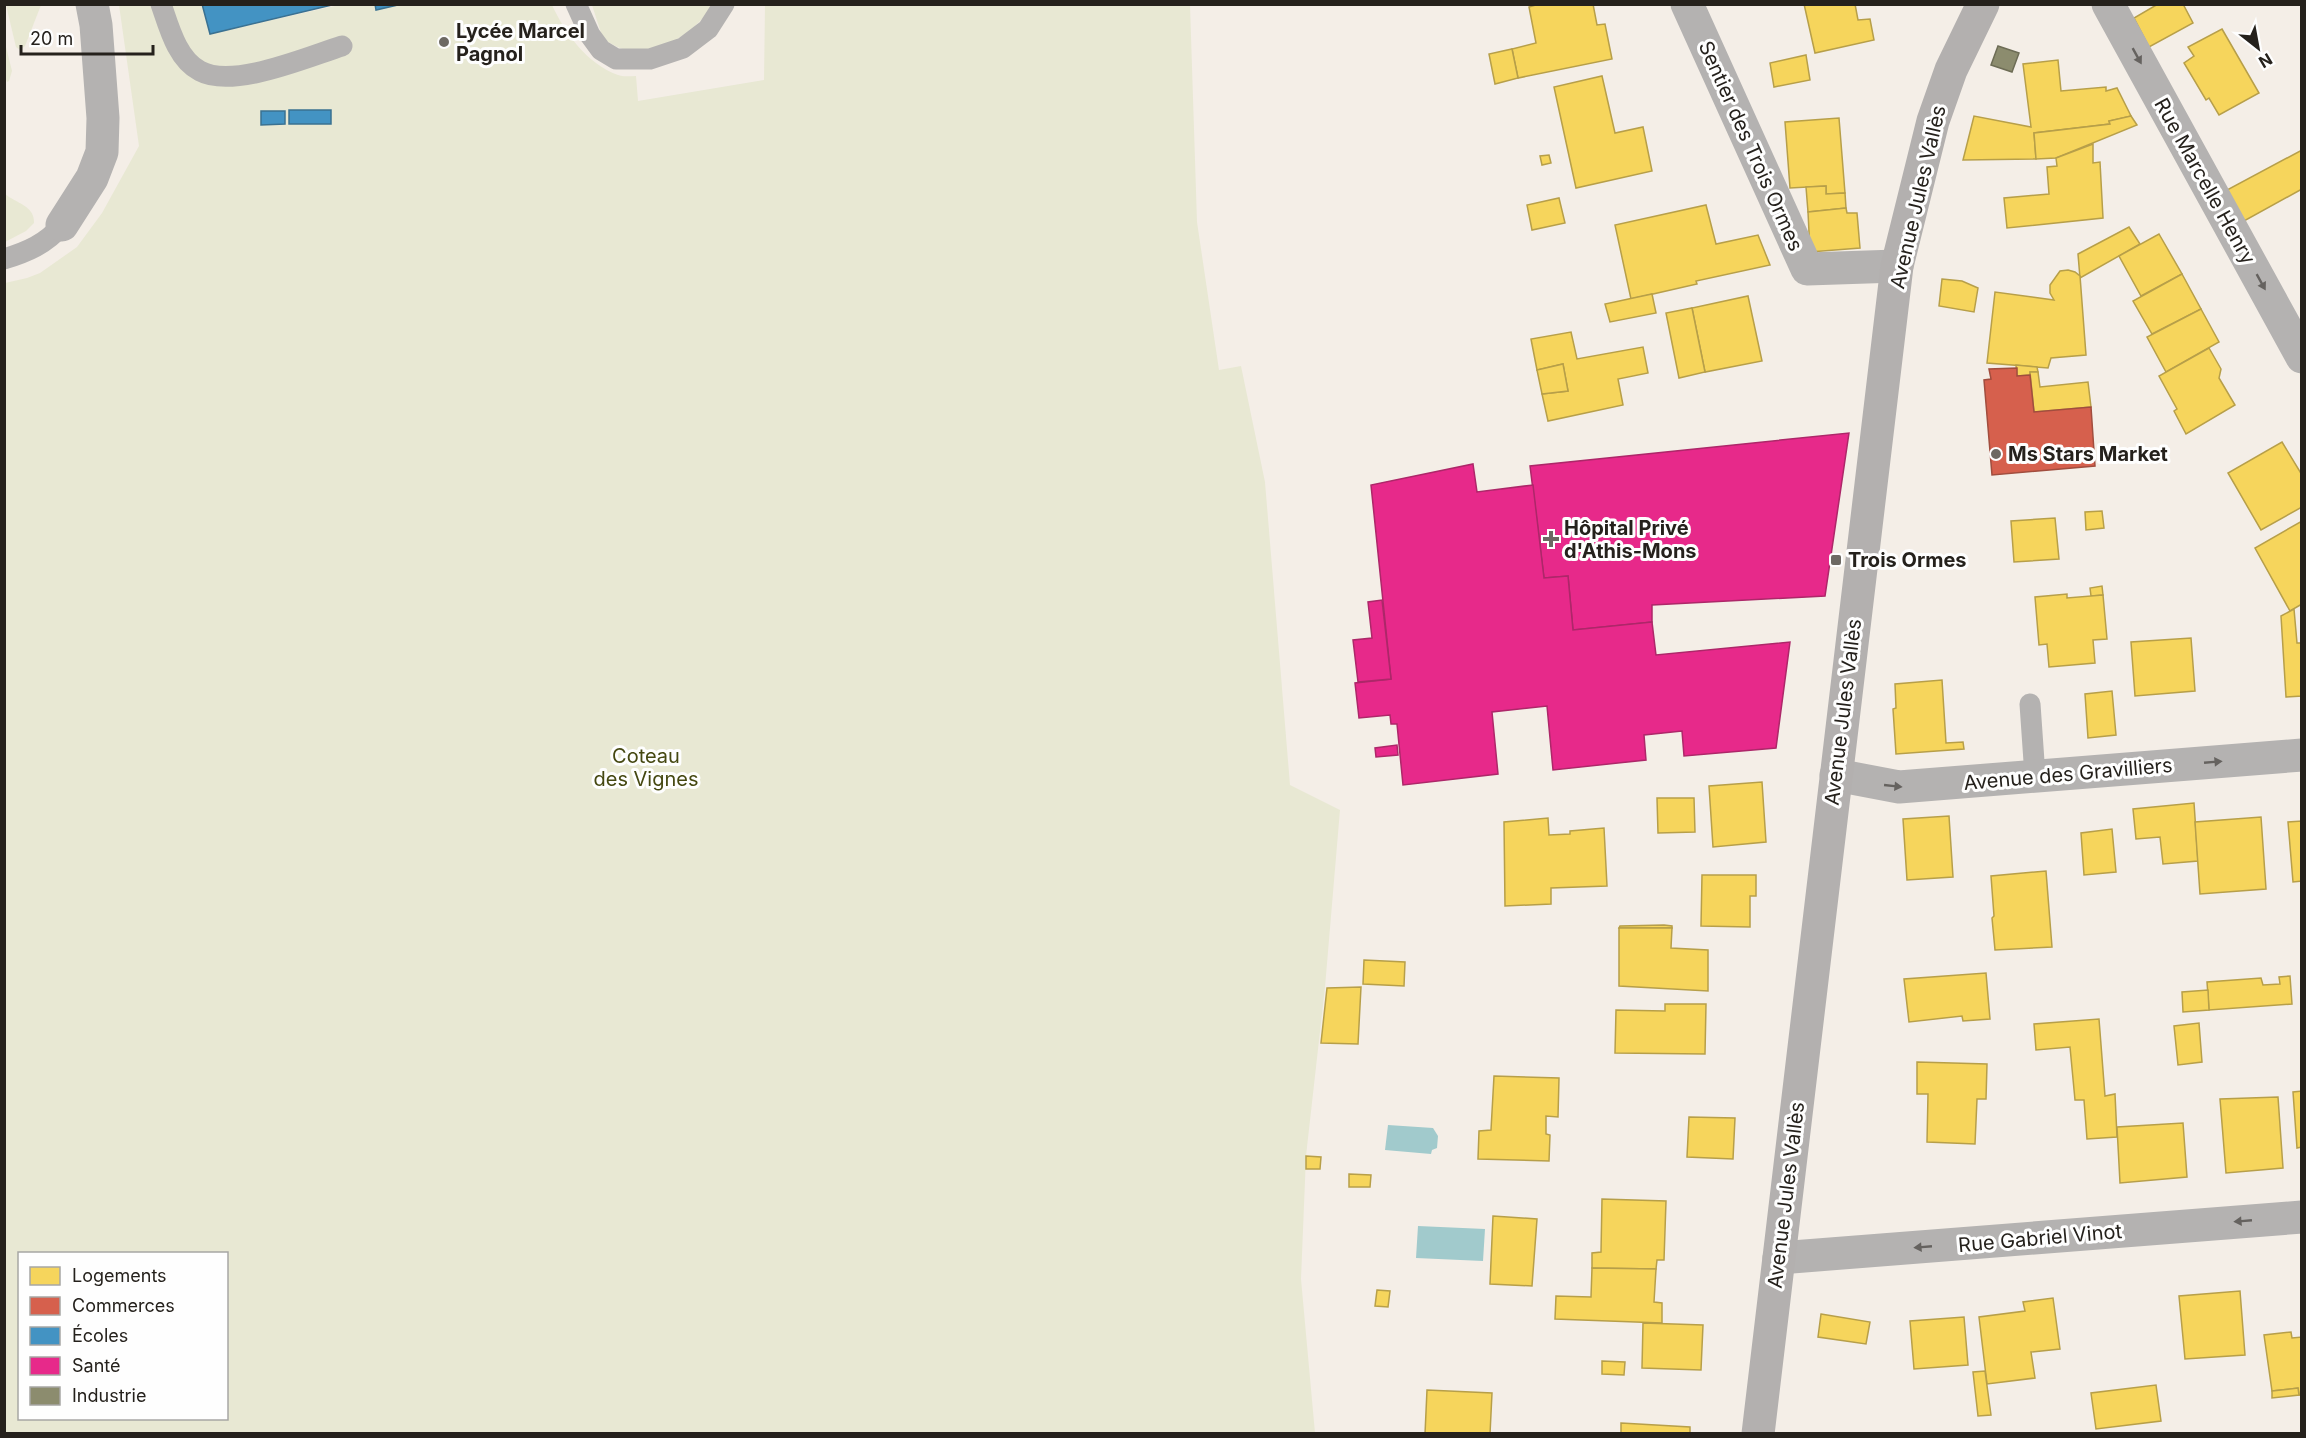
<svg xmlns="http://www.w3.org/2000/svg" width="2306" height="1438" viewBox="0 0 2306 1438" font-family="Inter,sans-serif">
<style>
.green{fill:#e8e8d3;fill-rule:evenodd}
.water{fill:#a1cacc}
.homes{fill:#f6d55c;stroke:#b79f49;stroke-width:1.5}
.shops{fill:#d6604d;stroke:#a14d3e;stroke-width:1.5}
.schools{fill:#4393c3;stroke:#3a7191;stroke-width:1.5}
.health{fill:#e7298a;stroke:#ad2769;stroke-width:1.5}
.industry{fill:#8c8c6e;stroke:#6d6c55;stroke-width:1.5}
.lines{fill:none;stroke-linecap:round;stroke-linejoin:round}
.service{stroke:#b4b2b1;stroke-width:21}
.minor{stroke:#b4b2b1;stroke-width:33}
.secondary{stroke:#b3b0af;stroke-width:33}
.oneway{fill:#65625f}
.poi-dot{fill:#6d6963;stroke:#fefefe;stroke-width:2}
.labels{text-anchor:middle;stroke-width:6;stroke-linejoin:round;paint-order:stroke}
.poi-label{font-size:20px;font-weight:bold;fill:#25211c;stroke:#fefefe;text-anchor:start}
.street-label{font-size:20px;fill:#25211c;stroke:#fefefe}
.park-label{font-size:20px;fill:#454811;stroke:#fefefe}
</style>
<rect width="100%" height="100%" fill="#f4eee7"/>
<g class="green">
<path d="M 402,4 L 552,5 C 565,33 587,64 618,75 C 623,77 630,76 636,76 L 638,101 L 764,80 L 765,5 L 1190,5 L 1197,222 L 1219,370 L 1241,366 L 1265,482 L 1290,785 L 1340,810 L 1325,987 L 1306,1156 L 1301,1279 L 1315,1433 L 5,1434 L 5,283 L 27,278 L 40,273 L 77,247 L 102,213 L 139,146 L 119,5 L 202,5 L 210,34 L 339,5 L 375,5 L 377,10 ZM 20,1254 L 226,1254 L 226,1418 L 20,1418 Z"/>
<path d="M 6,5 L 41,5 L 25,46 L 20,50 L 16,47 Z"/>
<path d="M 592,5 L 713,5 C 697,30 665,52 634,51 C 622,51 612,44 603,39 Z"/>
<path d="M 4,39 L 12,71 L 9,81 L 7,82 L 4,74 Z"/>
<path d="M 5,194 C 16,203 35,206 34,223 L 26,231 L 5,242 Z"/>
</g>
<g class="water">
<path d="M 1388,1125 L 1433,1128 L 1438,1136 L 1437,1148 L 1432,1150 L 1431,1154 L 1385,1150 Z"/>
<path d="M 1418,1226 L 1485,1229 L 1483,1261 L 1416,1258 Z"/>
</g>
<g class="homes">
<path d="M 1539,4 L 1593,4 L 1597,25 L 1605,24 L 1612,59 L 1518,78 L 1512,49 L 1536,43 L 1529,7 Z"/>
<path d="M 1804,4 L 1855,4 L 1858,20 L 1870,19 L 1874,40 L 1815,53 Z"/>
<path d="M 2158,4 L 2183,4 L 2193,23 L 2149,47 L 2134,18 Z"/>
<path d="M 2222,29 L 2259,93 L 2219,115 L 2209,98 L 2206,100 L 2184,63 L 2194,56 L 2188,47 Z"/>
<path d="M 1512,49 L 1518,78 L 1495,84 L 1489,54 Z"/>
<path d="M 1806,55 L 1810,80 L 1774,87 L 1770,63 Z"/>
<path d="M 2058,60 L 2061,91 L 2106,87 L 2106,91 L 2117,88 L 2131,116 L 2109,121 L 2110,124 L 2034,133 L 2036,159 L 1963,160 L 1974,116 L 2031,127 L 2023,64 Z"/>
<path d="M 1602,76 L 1615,133 L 1643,127 L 1652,171 L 1576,188 L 1554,87 Z"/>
<path d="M 2131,116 L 2137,125 L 2056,158 L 2036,159 L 2034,133 L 2110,124 L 2109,121 Z"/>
<path d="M 1839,118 L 1845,193 L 1826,194 L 1826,186 L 1790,188 L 1785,122 Z"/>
<path d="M 2093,144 L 2093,163 L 2100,162 L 2103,218 L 2007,228 L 2004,198 L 2049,194 L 2047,167 L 2057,166 L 2056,158 Z"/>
<path d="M 2302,150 L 2302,189 L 2244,221 L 2227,190 Z"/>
<path d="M 1549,155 L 1551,163 L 1542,165 L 1540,156 Z"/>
<path d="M 1826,186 L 1826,194 L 1845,193 L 1846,208 L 1808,212 L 1806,187 Z"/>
<path d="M 1559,198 L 1565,223 L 1532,230 L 1527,205 Z"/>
<path d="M 1706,205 L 1716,244 L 1758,235 L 1770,265 L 1696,281 L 1697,284 L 1631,299 L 1615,225 Z"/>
<path d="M 1846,208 L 1847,213 L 1857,213 L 1860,248 L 1810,252 L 1808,212 Z"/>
<path d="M 2129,227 L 2140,244 L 2080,278 L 2078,254 Z"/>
<path d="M 2159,234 L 2182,274 L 2141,296 L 2119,256 Z"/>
<path d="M 2068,270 L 2075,272 L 2080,276 L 2086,355 L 2051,358 L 2048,368 L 1987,363 L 1995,292 L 2054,300 L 2050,293 L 2050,285 L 2060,271 Z"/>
<path d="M 2182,274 L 2201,309 L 2152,334 L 2133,301 Z"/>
<path d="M 1942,279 L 1962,281 L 1978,288 L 1974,312 L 1939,306 Z"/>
<path d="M 1652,294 L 1656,313 L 1610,322 L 1605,304 Z"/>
<path d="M 1748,296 L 1762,361 L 1705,372 L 1692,308 Z"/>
<path d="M 1692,308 L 1705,372 L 1679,378 L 1666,313 Z"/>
<path d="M 2201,309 L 2219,342 L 2166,372 L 2147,337 Z"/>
<path d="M 1571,332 L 1577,359 L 1643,347 L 1648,373 L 1618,379 L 1623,405 L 1548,421 L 1542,394 L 1568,391 L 1563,364 L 1537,370 L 1531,339 Z"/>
<path d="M 2209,348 L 2221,369 L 2219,378 L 2235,405 L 2186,434 L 2174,411 L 2177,409 L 2159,376 Z"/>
<path d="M 1563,364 L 1568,391 L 1542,394 L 1537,370 Z"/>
<path d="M 2016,365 L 2037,367 L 2038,372 L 2030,372 L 2030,375 L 2017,376 Z"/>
<path d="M 2030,372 L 2038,372 L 2040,387 L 2088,382 L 2091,407 L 2034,412 Z"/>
<path d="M 2282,442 L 2302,475 L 2302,507 L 2261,530 L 2228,473 Z"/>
<path d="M 2102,511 L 2104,528 L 2086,530 L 2085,512 Z"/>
<path d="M 2055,518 L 2059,559 L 2014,562 L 2011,521 Z"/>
<path d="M 2302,521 L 2302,604 L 2290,611 L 2255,548 Z"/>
<path d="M 2102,586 L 2103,595 L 2091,596 L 2090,588 Z"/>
<path d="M 2067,594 L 2067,598 L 2103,595 L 2107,639 L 2093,640 L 2095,663 L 2049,667 L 2047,644 L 2039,645 L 2035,597 Z"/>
<path d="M 2294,609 L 2297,643 L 2302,643 L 2302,696 L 2286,697 L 2281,616 Z"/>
<path d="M 2191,638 L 2195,691 L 2135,696 L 2131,642 Z"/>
<path d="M 1942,680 L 1946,743 L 1963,742 L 1964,749 L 1896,754 L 1893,709 L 1896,708 L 1895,684 Z"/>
<path d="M 2112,691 L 2116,735 L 2088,738 L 2085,694 Z"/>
<path d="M 1762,782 L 1766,842 L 1713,847 L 1709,786 Z"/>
<path d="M 1657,798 L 1694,798 L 1695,832 L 1658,833 Z"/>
<path d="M 2194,803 L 2198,861 L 2163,864 L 2160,837 L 2136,839 L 2133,809 Z"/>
<path d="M 1949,816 L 1953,877 L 1907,880 L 1903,819 Z"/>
<path d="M 2261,817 L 2266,889 L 2200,894 L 2195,822 Z"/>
<path d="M 1548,818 L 1549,835 L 1570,834 L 1570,831 L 1604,828 L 1607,886 L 1551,888 L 1551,904 L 1505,906 L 1504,822 Z"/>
<path d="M 2302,821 L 2302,881 L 2293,882 L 2288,822 Z"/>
<path d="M 2112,829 L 2116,872 L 2084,875 L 2081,833 Z"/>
<path d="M 2046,871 L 2052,947 L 1995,950 L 1992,918 L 1994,916 L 1991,876 Z"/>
<path d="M 1702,875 L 1756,875 L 1756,896 L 1750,896 L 1750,927 L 1701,926 Z"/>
<path d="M 1664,925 L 1672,926 L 1672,928 L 1619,928 L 1620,926 Z"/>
<path d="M 1619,928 L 1672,928 L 1671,948 L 1708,950 L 1708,991 L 1619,986 Z"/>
<path d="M 1364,960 L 1405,962 L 1404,986 L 1363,984 Z"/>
<path d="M 1986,973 L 1990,1019 L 1963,1021 L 1962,1016 L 1909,1022 L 1904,979 Z"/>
<path d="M 2290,976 L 2292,1004 L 2209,1010 L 2207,982 L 2261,978 L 2263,985 L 2280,984 L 2279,977 Z"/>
<path d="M 1361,987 L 1358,1044 L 1321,1043 L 1327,988 Z"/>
<path d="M 2208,990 L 2209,1010 L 2183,1012 L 2182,992 Z"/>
<path d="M 1665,1004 L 1706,1004 L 1705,1054 L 1615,1053 L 1616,1010 L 1665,1011 Z"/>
<path d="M 2099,1019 L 2105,1096 L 2115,1094 L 2117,1137 L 2087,1139 L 2084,1100 L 2075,1100 L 2070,1047 L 2036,1050 L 2034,1024 Z"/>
<path d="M 2199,1023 L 2202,1062 L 2178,1065 L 2174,1026 Z"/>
<path d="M 1917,1062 L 1987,1064 L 1986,1099 L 1977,1099 L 1975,1144 L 1927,1142 L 1928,1094 L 1917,1094 Z"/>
<path d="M 1494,1076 L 1559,1078 L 1558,1117 L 1546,1116 L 1546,1134 L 1550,1135 L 1549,1161 L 1478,1159 L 1479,1131 L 1491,1130 Z"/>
<path d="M 2302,1091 L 2302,1147 L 2297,1148 L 2293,1092 Z"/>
<path d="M 2278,1097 L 2283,1168 L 2226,1173 L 2220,1099 Z"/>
<path d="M 1689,1117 L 1735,1118 L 1733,1159 L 1687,1157 Z"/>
<path d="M 2183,1123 L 2187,1177 L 2120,1183 L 2117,1127 Z"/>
<path d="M 1306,1156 L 1321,1157 L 1320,1169 L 1306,1169 Z"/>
<path d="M 1349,1174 L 1371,1175 L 1370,1187 L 1349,1187 Z"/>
<path d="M 1602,1199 L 1666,1201 L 1664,1260 L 1657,1260 L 1656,1269 L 1592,1268 L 1592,1253 L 1601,1252 Z"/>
<path d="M 1493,1216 L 1537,1219 L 1532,1286 L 1490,1284 Z"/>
<path d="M 1592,1268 L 1656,1269 L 1654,1302 L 1662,1303 L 1662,1323 L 1555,1319 L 1556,1296 L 1591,1297 Z"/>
<path d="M 1377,1290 L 1390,1291 L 1388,1307 L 1375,1306 Z"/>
<path d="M 2240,1291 L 2245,1355 L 2185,1359 L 2179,1296 Z"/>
<path d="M 2053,1298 L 2060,1349 L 2031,1352 L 2035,1378 L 1987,1384 L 1979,1317 L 2025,1311 L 2023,1302 Z"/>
<path d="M 1821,1314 L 1870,1322 L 1866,1344 L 1818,1337 Z"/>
<path d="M 1964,1317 L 1968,1365 L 1914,1369 L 1910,1321 Z"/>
<path d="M 1643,1323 L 1703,1325 L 1701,1370 L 1642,1368 Z"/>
<path d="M 2291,1332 L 2292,1338 L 2302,1337 L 2302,1395 L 2299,1395 L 2298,1388 L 2272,1391 L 2264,1335 Z"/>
<path d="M 1602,1361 L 1625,1362 L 1624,1375 L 1602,1374 Z"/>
<path d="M 1985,1371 L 1991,1415 L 1978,1416 L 1973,1372 Z"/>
<path d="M 2156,1385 L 2161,1421 L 2096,1429 L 2091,1393 Z"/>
<path d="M 2298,1388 L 2299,1395 L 2272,1398 L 2272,1391 Z"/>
<path d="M 1427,1390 L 1492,1393 L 1490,1434 L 1425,1434 Z"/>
<path d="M 1621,1423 L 1690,1427 L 1690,1434 L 1621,1434 Z"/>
</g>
<path class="shops" d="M 2017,368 L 2017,376 L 2030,375 L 2034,412 L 2091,407 L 2095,466 L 1992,475 L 1984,380 L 1991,379 L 1989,369 Z"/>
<g class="schools">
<path d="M 202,4 L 336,4 L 210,34 Z"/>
<path d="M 375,4 L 402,4 L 376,10 Z"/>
<rect x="289" y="110" width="42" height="14"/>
<path d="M 261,111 L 285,111 L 285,124 L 261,125 Z"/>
</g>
<g class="health">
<path d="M 1849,433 L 1825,596 L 1652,605 L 1652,622 L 1573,630 L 1568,576 L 1544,578 L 1530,466 Z"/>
<path d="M 1473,464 L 1477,492 L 1533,485 L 1544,578 L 1568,576 L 1573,630 L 1652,622 L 1656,655 L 1790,642 L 1776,748 L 1684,756 L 1682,731 L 1644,735 L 1646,760 L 1553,770 L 1547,706 L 1492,712 L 1498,774 L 1403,785 L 1397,724 L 1391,724 L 1390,715 L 1359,718 L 1355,683 L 1391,679 L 1371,485 Z"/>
<path d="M 1382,600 L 1391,679 L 1358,682 L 1353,640 L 1372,638 L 1368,602 Z"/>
<path d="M 1397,745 L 1398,755 L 1376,757 L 1375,748 Z"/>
</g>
<path class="industry" d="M 1998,46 L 2019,53 L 2012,72 L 1991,65 Z"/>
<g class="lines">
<g class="service">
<path d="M 161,4 C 169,27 177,59 200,71 C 233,89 307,57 342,46"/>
<path d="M 576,4 L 590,35 L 601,50 L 616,59 L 650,59 L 683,48 L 708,29 L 724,4"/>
<path d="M 4,259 C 27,252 46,244 62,225"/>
<path d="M 2030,704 L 2035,776"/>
</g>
<g class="minor">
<path d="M 1687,4 L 1807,269 L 1897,266"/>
<path d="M 2108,4 L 2302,357"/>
<path d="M 62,225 L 92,178 L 102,152 L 103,118 L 96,25 L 92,4"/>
<path d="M 1836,775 L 1899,787 L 2302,755"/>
<path d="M 1779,1258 L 2302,1217"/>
</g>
<path class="secondary" d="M 1758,1434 L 1897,266 L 1933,121 L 1951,70 L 1983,4"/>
</g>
<defs><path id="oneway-solid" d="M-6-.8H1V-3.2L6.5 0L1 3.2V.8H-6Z" transform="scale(1.5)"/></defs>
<g class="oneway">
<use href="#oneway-solid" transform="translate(2137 56) rotate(61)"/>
<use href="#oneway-solid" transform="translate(2261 282) rotate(61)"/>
<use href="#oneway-solid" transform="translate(2213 762) rotate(-5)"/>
<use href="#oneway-solid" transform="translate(1893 786) rotate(6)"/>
<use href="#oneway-solid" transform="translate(2243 1221) rotate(175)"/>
<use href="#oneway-solid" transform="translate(1923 1247) rotate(175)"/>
</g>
<g class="poi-dot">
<circle cx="444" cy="42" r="6"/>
<circle cx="1996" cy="454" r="6"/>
<path d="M1548 530h6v6h6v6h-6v6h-6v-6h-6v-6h6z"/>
<rect x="1830" y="554" width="12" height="12" rx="3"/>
</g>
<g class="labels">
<g class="poi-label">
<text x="456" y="38">Lycée Marcel<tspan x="456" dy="23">Pagnol</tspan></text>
<text x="2008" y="461">Ms Stars Market</text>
<text x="1564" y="535">Hôpital Privé<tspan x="1564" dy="23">d'Athis-Mons</tspan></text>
<text x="1848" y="567">Trois Ormes</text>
</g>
<g class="street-label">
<text transform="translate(1751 146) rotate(66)" y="7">Sentier des Trois Ormes</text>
<text transform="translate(2205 181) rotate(61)" y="7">Rue Marcelle Henry</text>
<text transform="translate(1918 197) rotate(-77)" y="7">Avenue Jules Vallès</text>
<text transform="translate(1843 712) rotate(-83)" y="7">Avenue Jules Vallès</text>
<text transform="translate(2068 774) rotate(-5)" y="7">Avenue des Gravilliers</text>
<text transform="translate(1786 1195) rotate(-83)" y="7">Avenue Jules Vallès</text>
<text transform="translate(2040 1238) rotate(-5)" y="7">Rue Gabriel Vinot</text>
</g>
<g class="park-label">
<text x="646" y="763">Coteau<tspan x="646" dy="23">des Vignes</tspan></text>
</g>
</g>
<rect width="2306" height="1438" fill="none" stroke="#25211c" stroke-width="12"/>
<rect x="18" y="1252" width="210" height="168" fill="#fefefe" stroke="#a7a6a4" stroke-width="1.5"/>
<rect x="30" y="1267" width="30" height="18" fill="#f6d55c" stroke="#a7a6a4" stroke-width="1.5"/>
<text x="72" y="1282" font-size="18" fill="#25211c">Logements</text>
<rect x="30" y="1297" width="30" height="18" fill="#d6604d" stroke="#a7a6a4" stroke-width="1.5"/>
<text x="72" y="1312" font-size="18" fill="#25211c">Commerces</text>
<rect x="30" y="1327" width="30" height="18" fill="#4393c3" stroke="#a7a6a4" stroke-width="1.5"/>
<text x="72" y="1342" font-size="18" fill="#25211c">Écoles</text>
<rect x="30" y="1357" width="30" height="18" fill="#e7298a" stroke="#a7a6a4" stroke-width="1.5"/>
<text x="72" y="1372" font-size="18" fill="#25211c">Santé</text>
<rect x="30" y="1387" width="30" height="18" fill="#8c8c6e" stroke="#a7a6a4" stroke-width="1.5"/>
<text x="72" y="1402" font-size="18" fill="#25211c">Industrie</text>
<g transform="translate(2258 48) rotate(149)" stroke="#fefefe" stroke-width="4.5" paint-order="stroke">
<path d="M0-4.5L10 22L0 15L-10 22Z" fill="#25211c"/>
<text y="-9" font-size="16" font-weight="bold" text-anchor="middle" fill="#25211c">N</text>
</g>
<path d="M21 45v9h132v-9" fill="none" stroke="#25211c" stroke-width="3"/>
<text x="30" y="45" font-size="18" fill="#25211c" stroke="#fefefe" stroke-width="4.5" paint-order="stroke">20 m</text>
</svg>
